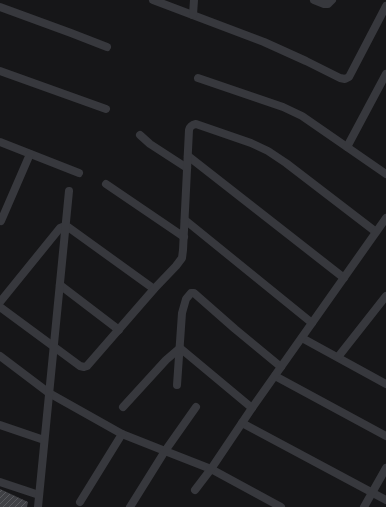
<svg xmlns="http://www.w3.org/2000/svg" width="386" height="507" viewBox="0 0 386 507" font-family="Karla,sans-serif">
<style>
.building{fill:url(#building-hatch)}
.lines{fill:none;stroke-linecap:round;stroke-linejoin:round}
.minor{stroke:#37383d;stroke-width:8}
</style>
<defs>
<pattern id="building-hatch" width="6" height="6" patternUnits="userSpaceOnUse"><rect width="6" height="6" fill="#404145"/><path d="M-1 1l2-2M0 6l6-6M5 7l2-2" fill="none" stroke="#595a5e"/></pattern>
</defs>
<rect width="100%" height="100%" fill="#161618"/>
<path class="building" d="M 0,489 L 28,502 L 27,507 L 0,507 Z"/>
<g class="lines">
<g class="minor">
<path d="M 153,0 L 264,42 L 306,61 L 340,78 L 345,79 L 349,77 L 386,6"/>
<path d="M 314,0 L 324,4 L 328,4 L 332,0"/>
<path d="M 0,7 L 71,33 L 107,47"/>
<path d="M 193,15 L 194,0"/>
<path d="M 0,71 L 106,109"/>
<path d="M 198,78 L 283,107 L 302,116 L 386,174"/>
<path d="M 140,135 L 150,144 L 187,168"/>
<path d="M 0,142 L 79,173"/>
<path d="M 347,147 L 386,74"/>
<path d="M 188,156 L 344,278"/>
<path d="M 106,184 L 184,237"/>
<path d="M 185,220 L 312,323"/>
<path d="M 1,221 L 30,154"/>
<path d="M 60,285 L 119,330"/>
<path d="M 0,302 L 60,228 L 65,226 L 68,227 L 154,289"/>
<path d="M 0,307 L 80,366 L 84,367 L 87,366 L 154,289 L 176,266 L 182,258 L 183,250 L 189,130 C 190,126 192,125 196,124 L 251,143 L 268,151 L 286,163 L 376,232"/>
<path d="M 302,338 L 386,384"/>
<path d="M 0,356 L 49,393 L 122,434 L 165,451 L 211,469 L 281,507"/>
<path d="M 338,357 L 386,296"/>
<path d="M 275,376 L 386,436"/>
<path d="M 177,385 L 182,313 L 186,299 L 191,293 L 194,293 L 235,329 L 281,367"/>
<path d="M 123,407 L 166,360 L 180,348 L 252,408"/>
<path d="M 242,423 L 386,500"/>
<path d="M 0,425 L 44,440"/>
<path d="M 0,482 L 39,495"/>
<path d="M 195,490 L 211,469 L 252,408 L 386,218"/>
<path d="M 80,502 L 122,434"/>
<path d="M 38,507 L 69,191"/>
<path d="M 130,507 L 165,451 L 196,407"/>
<path d="M 364,507 L 386,468"/>
</g>
</g>
</svg>
